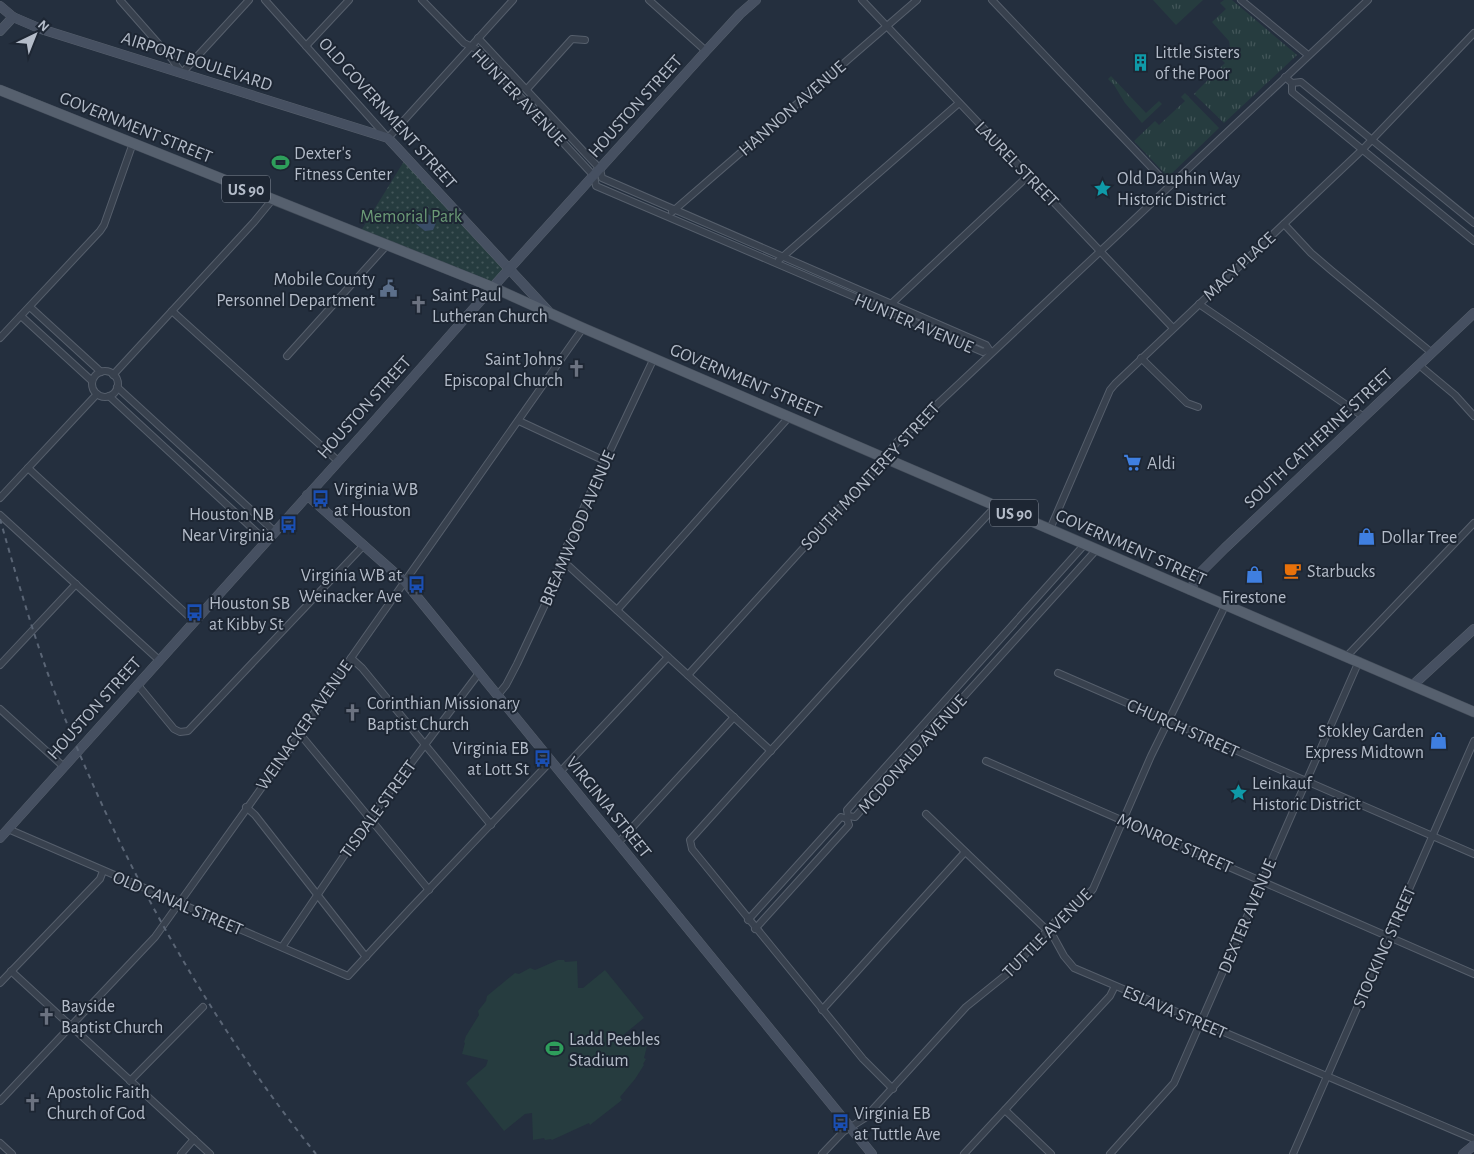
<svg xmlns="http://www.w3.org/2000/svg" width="1474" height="1154" viewBox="0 0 1474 1154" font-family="'Alegreya Sans',sans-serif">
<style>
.grass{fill:url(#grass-tufts)}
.park{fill:url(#park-dots)}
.pitch{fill:#263c3f}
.water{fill:#394c67}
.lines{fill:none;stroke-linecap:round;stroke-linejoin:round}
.street-casing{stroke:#565f6c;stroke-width:8}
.secondary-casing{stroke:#565f6c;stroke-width:10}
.primary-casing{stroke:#414a57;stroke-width:11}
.street{stroke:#38414e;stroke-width:6}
.secondary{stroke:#465061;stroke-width:9}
.primary{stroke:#56606e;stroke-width:10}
.rail{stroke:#5a6575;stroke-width:2;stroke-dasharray:5 5;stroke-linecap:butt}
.labels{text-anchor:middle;stroke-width:4;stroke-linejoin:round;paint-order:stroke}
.shield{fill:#1d2633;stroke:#878f9c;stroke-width:1}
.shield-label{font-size:16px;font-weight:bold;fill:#b4bcc9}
.poi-label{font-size:18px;fill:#b4bcc9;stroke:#1d2633;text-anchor:start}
.street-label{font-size:18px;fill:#b4bcc9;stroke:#1d2633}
.park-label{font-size:18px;fill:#6b9a76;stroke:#1d2633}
</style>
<defs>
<pattern id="grass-tufts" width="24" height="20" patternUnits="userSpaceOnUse" patternTransform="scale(1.25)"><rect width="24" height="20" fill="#263c3f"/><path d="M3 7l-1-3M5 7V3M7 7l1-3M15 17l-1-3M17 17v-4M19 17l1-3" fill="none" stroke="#435659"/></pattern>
<pattern id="park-dots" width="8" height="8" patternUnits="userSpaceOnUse" patternTransform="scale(1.25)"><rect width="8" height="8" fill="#263c3f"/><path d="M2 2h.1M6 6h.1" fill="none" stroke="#435659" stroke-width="1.8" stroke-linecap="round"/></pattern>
</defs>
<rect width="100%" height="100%" fill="#242f3e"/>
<g class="grass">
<path d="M 1153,0 L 1203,0 L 1176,25 Z"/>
<path d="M 1224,0 L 1232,0 L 1297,55 L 1224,123 L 1194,94 L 1225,63 L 1221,59 L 1230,48 L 1229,41 L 1212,22 L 1226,9 L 1220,3 Z"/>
<path d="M 1111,76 L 1146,113 L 1159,101 L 1162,104 L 1142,123 L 1125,103 L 1114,85 L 1108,79 Z"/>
<path d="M 1185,93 L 1219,128 L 1168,177 L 1134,141 L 1155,121 L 1159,125 L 1185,101 L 1181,97 Z"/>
</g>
<path class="park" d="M 406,158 L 509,269 L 492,287 L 359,234 Z"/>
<path class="pitch" d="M 558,960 L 564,960 L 565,962 L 577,961 L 578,988 L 583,988 L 605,970 L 644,1018 L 622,1036 L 620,1041 L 647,1046 L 644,1058 L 646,1059 L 643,1064 L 644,1065 L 635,1079 L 620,1097 L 622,1100 L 590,1125 L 589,1123 L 552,1140 L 551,1139 L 545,1140 L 544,1138 L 533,1140 L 532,1113 L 525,1114 L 504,1131 L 466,1083 L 486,1066 L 488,1060 L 462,1054 L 465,1043 L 464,1042 L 466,1036 L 479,1015 L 478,1011 L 486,1001 L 487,996 L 515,973 L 519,974 L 530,968 L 535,970 Z"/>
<path class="water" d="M 421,212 C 427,212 434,217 436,223 L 433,230 L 425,231 L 416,224 L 415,217 Z"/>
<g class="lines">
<defs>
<g id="street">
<path d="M 120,0 L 171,58 L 182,73 L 249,0"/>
<path d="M 265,0 L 388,138 L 513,0"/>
<path d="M 422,0 L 464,43 L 476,49 L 594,176 L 596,186 L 983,352 L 988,350"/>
<path d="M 649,0 L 706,51"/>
<path d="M 862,0 L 1173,328"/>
<path d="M 992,0 L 1169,186"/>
<path d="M 1241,0 L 1308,55"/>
<path d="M 478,38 L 600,169 L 602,178 L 986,345 L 990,351"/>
<path d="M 306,46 L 349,0"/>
<path d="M 1285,77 L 1292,83 L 1292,92 L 1474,241"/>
<path d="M 1292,83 L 1301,82 L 1474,223"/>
<path d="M 527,89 L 572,39 L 585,40"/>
<path d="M 672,212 L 917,0"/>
<path d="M 1284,224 L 1311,253 L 1332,271 L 1432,353"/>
<path d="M 779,260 L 959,103"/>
<path d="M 1199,304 L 1364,417"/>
<path d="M 890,305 L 1028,176"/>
<path d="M 30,307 L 101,372"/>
<path d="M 172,311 L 338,461"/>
<path d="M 21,316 L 92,381"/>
<path d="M 0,338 L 100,231 L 104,225 L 133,143"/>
<path d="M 287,356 L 387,245"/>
<path d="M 1141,358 L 1187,403 L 1198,407"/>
<path d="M 1419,365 L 1455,395 L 1474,416"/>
<circle cx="105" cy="384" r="13"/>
<path d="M 113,375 L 254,222 L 272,200"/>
<path d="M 117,387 L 274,531"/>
<path d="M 109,396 L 266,541"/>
<path d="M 519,421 L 605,461"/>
<path d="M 28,468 L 194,621"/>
<path d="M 0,498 L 97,394"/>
<path d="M 0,515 L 159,660"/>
<path d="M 1050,529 L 1110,390 L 1115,384 L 1363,149 L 1474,33"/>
<path d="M 1085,544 L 847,810 L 848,816 L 855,817 L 1097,549"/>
<path d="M 561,559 L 771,751"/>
<path d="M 617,610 L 789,417"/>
<path d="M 1347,656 L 1474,523"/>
<path d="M 351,658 L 362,668 L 491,825"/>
<path d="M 0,665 L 76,584"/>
<path d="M 1058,673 L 1474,854"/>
<path d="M 688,675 L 878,466 L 897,442 L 1368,0"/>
<path d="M 137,684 L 174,729 L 180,732 L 188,731 L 364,545"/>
<path d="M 497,696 L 506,685 L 517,664 L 558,577 L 561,559 L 592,489 L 654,358"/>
<path d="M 0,709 L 64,767"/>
<path d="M 300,734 L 429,890"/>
<path d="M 775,746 L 904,604 L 996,506"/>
<path d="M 774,747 L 690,840 L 692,849 L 863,1059 L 893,1089"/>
<path d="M 986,761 L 1474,974"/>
<path d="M 560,772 L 668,657"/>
<path d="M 246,807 L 255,815 L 366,957"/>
<path d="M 926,814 L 1053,936 L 1064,956 L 1074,968 L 1474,1139"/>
<path d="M 8,829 L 348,976 L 410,909 L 551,761"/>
<path d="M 618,843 L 734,717"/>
<path d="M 748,920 L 841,817 L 847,819 L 849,825 L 755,929"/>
<path d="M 282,947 L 369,819 L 479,673"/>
<path d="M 11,971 L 210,1154"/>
<path d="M 0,983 L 100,879 L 103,871"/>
<path d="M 822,1010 L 965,852"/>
<path d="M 130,1081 L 203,1007"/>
<path d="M 0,1101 L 155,937 L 300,734 L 351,658 L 583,328"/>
<path d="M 1005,1110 L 1051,1154"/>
<path d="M 0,1143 L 12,1154"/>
<path d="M 181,1154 L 194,1139"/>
<path d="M 822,1154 L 843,1132 L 865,1118 L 966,1007 L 1007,974 L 1065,911 L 1085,898 L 1093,889 L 1151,756 L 1225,606"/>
<path d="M 964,1154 L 1110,996 L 1115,986"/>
<path d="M 1110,1154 L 1174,1083 L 1359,661"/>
<path d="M 1293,1154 L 1474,741"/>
</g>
<g id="secondary">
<path d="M 0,6 L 13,17 L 41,29 L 388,138 L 550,313"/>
<path d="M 0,31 L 13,17"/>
<path d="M 307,495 L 405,582 L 872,1154"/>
<path d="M 1190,590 L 1200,573 L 1225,548 L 1474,313"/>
<path d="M 1413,685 L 1474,629"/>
<path d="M 0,838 L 363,434 L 482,299 L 706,51 L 740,14 L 756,0"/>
<path d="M 1463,1154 L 1474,1145"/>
</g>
<path id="primary" d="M 0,90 L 492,287 L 583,328 L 1474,712"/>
</defs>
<use href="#street" class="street-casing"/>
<use href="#secondary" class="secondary-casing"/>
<use href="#primary" class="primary-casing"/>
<use href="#street" class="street"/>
<use href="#secondary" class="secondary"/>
<use href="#primary" class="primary"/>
<path class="rail" d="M 0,519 C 18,582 36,645 60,706 C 123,866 208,1020 316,1154"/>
</g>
<defs>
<symbol id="building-bare" viewBox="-9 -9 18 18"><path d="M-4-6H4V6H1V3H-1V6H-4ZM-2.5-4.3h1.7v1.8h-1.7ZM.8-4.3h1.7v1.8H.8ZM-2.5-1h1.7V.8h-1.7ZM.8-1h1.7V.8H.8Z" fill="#0f9aa8" stroke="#1d2633" stroke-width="2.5" paint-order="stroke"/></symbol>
<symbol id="stadium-bare" viewBox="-9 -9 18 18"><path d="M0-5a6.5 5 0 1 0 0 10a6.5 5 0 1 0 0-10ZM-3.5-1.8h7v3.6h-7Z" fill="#2e9e5b" stroke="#1d2633" stroke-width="2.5" paint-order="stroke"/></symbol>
<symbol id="sight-bare" viewBox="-9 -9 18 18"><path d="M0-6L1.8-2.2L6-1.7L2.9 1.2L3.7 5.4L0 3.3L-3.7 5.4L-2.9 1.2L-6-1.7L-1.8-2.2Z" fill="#0f9aa8" stroke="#1d2633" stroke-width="2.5" paint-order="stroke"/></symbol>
<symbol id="civic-bare" viewBox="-9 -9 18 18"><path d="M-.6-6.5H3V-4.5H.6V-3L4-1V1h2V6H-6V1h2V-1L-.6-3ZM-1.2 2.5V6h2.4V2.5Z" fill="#5c6f8a" stroke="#1d2633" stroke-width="2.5" paint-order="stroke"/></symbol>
<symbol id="church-bare" viewBox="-9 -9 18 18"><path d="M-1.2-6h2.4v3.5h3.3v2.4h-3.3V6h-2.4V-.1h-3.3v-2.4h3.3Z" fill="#6b7280" stroke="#1d2633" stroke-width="2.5" paint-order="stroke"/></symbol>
<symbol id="supermarket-bare" viewBox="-9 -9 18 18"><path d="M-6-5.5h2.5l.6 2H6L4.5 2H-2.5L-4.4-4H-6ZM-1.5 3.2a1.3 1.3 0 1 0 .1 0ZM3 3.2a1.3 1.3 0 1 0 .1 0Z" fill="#3f7fe0" stroke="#1d2633" stroke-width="2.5" paint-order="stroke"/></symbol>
<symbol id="bus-bare" viewBox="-9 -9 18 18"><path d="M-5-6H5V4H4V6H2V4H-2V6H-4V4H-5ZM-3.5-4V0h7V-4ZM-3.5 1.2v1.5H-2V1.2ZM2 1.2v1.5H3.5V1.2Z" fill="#1a4fb4" stroke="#1d2633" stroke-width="2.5" paint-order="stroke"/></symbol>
<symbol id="shop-bare" viewBox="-9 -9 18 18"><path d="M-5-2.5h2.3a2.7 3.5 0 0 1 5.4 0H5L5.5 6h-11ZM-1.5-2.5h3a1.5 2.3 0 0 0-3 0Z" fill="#3f7fe0" stroke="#1d2633" stroke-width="2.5" paint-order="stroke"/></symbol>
<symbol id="cafe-bare" viewBox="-9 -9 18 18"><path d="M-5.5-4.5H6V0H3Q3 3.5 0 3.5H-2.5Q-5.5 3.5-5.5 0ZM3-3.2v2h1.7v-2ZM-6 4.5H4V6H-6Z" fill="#e8710a" stroke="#1d2633" stroke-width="2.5" paint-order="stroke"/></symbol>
</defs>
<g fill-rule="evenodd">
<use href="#building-bare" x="1128" y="50" width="25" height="25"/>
<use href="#stadium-bare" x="268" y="150" width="25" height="25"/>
<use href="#sight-bare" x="1090" y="176" width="25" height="25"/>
<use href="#civic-bare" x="376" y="276" width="25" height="25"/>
<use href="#church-bare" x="406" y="292" width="25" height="25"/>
<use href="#church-bare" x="564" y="356" width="25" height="25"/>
<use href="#supermarket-bare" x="1120" y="450" width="25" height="25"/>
<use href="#bus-bare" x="308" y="486" width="25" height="25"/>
<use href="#bus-bare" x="276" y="512" width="25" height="25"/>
<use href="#shop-bare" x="1354" y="524" width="25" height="25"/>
<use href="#cafe-bare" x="1280" y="558" width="25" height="25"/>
<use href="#shop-bare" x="1242" y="562" width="25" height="25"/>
<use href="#bus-bare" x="404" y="572" width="25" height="25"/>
<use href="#bus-bare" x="182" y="600" width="25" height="25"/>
<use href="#church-bare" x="340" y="700" width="25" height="25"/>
<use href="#shop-bare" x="1426" y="728" width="25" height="25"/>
<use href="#bus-bare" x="530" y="746" width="25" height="25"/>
<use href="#sight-bare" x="1226" y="780" width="25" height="25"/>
<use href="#church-bare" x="34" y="1004" width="25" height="25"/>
<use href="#stadium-bare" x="542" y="1036" width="25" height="25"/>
<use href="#church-bare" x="20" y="1090" width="25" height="25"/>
<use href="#bus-bare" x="828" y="1110" width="25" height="25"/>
</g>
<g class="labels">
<g class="shield">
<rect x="222" y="175.5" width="48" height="27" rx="4"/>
<rect x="990" y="499.5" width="48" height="27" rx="4"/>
</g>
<g class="shield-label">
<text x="246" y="195">US 90</text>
<text x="1014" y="519">US 90</text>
</g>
<g class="poi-label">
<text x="1155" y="58">Little Sisters<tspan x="1155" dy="21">of the Poor</tspan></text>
<text x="294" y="159">Dexter's<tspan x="294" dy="21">Fitness Center</tspan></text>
<text x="1117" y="184">Old Dauphin Way<tspan x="1117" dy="21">Historic District</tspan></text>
<text x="375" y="285" text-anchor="end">Mobile County<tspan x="375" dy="21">Personnel Department</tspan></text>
<text x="432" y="301">Saint Paul<tspan x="432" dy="21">Lutheran Church</tspan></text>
<text x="563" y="365" text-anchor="end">Saint Johns<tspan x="563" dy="21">Episcopal Church</tspan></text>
<text x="1147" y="469">Aldi</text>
<text x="334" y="495">Virginia WB<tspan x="334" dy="21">at Houston</tspan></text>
<text x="274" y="520" text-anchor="end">Houston NB<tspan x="274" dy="21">Near Virginia</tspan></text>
<text x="1381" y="543">Dollar Tree</text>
<text x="1307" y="577">Starbucks</text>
<text x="402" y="581" text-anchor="end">Virginia WB at<tspan x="402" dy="21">Weinacker Ave</tspan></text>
<text x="1254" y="603" text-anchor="middle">Firestone</text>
<text x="209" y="609">Houston SB<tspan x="209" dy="21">at Kibby St</tspan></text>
<text x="367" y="709">Corinthian Missionary<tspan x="367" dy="21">Baptist Church</tspan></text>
<text x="1424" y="737" text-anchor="end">Stokley Garden<tspan x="1424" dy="21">Express Midtown</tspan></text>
<text x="529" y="754" text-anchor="end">Virginia EB<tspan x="529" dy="21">at Lott St</tspan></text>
<text x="1252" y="789">Leinkauf<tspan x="1252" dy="21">Historic District</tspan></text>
<text x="61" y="1012">Bayside<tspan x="61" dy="21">Baptist Church</tspan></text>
<text x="569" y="1045">Ladd Peebles<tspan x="569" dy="21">Stadium</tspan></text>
<text x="47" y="1098">Apostolic Faith<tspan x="47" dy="21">Church of God</tspan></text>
<text x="854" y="1119">Virginia EB<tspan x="854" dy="21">at Tuttle Ave</tspan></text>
</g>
<g class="street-label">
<text transform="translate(197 61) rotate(18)" y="6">AIRPORT BOULEVARD</text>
<text transform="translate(519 97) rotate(46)" y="6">HUNTER AVENUE</text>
<text transform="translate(635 106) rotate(-48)" y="6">HOUSTON STREET</text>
<text transform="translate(792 108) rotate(-41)" y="6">HANNON AVENUE</text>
<text transform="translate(388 113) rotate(48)" y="6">OLD GOVERNMENT STREET</text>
<text transform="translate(136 127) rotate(22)" y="6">GOVERNMENT STREET</text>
<text transform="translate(1017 164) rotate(46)" y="6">LAUREL STREET</text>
<text transform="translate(1239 266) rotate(-43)" y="6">MACY PLACE</text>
<text transform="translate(914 323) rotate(23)" y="6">HUNTER AVENUE</text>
<text transform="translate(746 380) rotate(23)" y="6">GOVERNMENT STREET</text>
<text transform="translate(364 407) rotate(-48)" y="6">HOUSTON STREET</text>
<text transform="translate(1318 438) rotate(-43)" y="6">SOUTH CATHERINE STREET</text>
<text transform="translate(870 476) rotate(-47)" y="6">SOUTH MONTEREY STREET</text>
<text transform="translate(577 528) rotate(-67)" y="6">BREAMWOOD AVENUE</text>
<text transform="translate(1131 547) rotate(24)" y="6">GOVERNMENT STREET</text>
<text transform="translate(94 708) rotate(-48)" y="6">HOUSTON STREET</text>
<text transform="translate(304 725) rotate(-55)" y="6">WEINACKER AVENUE</text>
<text transform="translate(1183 728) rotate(24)" y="6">CHURCH STREET</text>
<text transform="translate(912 754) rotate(-48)" y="6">MCDONALD AVENUE</text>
<text transform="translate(609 807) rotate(51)" y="6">VIRGINIA STREET</text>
<text transform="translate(378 809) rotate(-54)" y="6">TISDALE STREET</text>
<text transform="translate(1175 843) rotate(24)" y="6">MONROE STREET</text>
<text transform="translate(178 903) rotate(23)" y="6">OLD CANAL STREET</text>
<text transform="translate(1247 916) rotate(-67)" y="6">DEXTER AVENUE</text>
<text transform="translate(1047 933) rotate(-45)" y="6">TUTTLE AVENUE</text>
<text transform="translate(1384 947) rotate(-66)" y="6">STOCKING STREET</text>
<text transform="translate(1175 1012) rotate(23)" y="6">ESLAVA STREET</text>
</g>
<g class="park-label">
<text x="411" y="222">Memorial Park</text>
</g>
</g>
<g transform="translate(35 35) rotate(43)" stroke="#1d2633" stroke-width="4" paint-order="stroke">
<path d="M0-4L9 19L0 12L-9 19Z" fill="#b4bcc9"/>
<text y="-8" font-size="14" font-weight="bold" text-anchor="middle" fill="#b4bcc9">N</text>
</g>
</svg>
